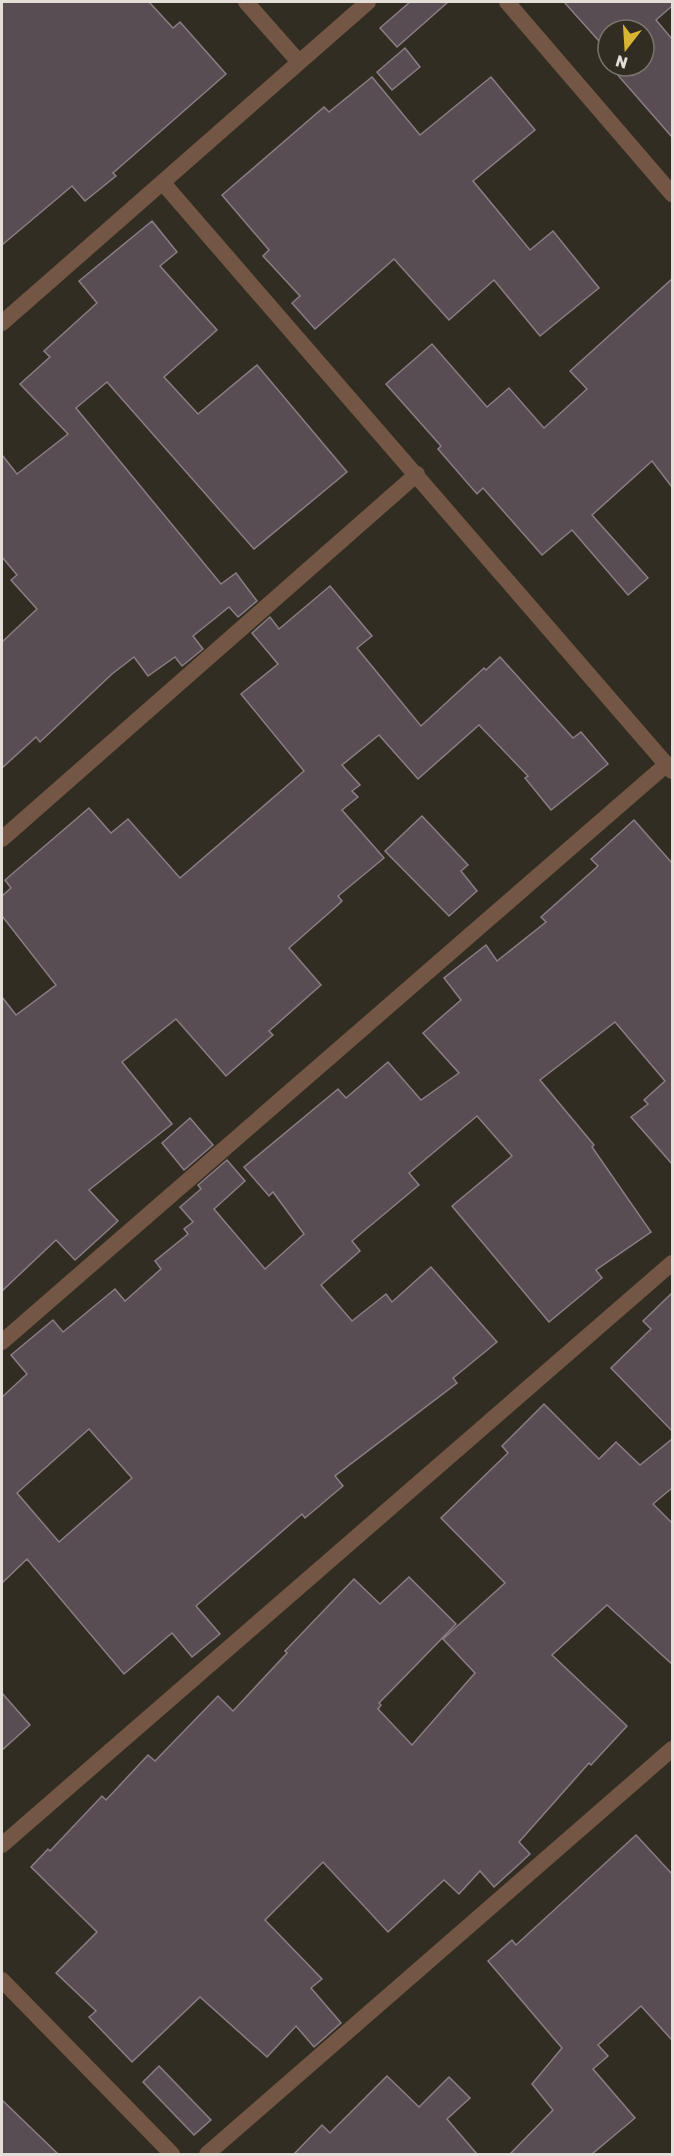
<svg xmlns="http://www.w3.org/2000/svg" width="674" height="2156" viewBox="0 0 674 2156" font-family="Rubik,sans-serif">
<style>
.building{fill:#594d54;stroke:#8b7d85;stroke-width:1.5;fill-rule:evenodd}
.lines{fill:none;stroke-linecap:round;stroke-linejoin:round}
.minor{stroke:#745644;stroke-width:16}
</style>
<rect width="100%" height="100%" fill="#322d22"/>
<g class="building">
<path d="M 2,2 L 149,2 L 173,28 L 180,22 L 226,74 L 113,173 L 116,176 L 85,201 L 72,186 L 2,245 Z"/>
<path d="M 410,2 L 448,2 L 397,47 L 380,28 Z"/>
<path d="M 564,2 L 672,2 L 672,6 L 656,20 L 672,39 L 672,137 L 616,73 L 622,66 L 644,66 L 644,30 L 608,30 L 608,51 Z"/>
<path d="M 405,48 L 420,67 L 392,90 L 377,72 Z"/>
<path d="M 372,77 L 420,135 L 491,77 L 535,130 L 473,181 L 530,250 L 553,231 L 599,288 L 540,336 L 494,280 L 449,320 L 394,259 L 315,329 L 292,303 L 300,296 L 263,256 L 269,250 L 222,195 L 324,107 L 329,112 Z"/>
<path d="M 152,221 L 177,252 L 160,266 L 217,330 L 164,377 L 198,414 L 257,365 L 347,472 L 254,549 L 107,382 L 76,408 L 221,584 L 236,573 L 257,601 L 238,617 L 229,607 L 193,636 L 203,649 L 182,666 L 175,657 L 148,676 L 134,657 L 112,674 L 40,742 L 36,737 L 2,768 L 2,642 L 37,609 L 11,580 L 17,575 L 2,557 L 2,455 L 17,474 L 68,434 L 20,384 L 50,357 L 44,351 L 97,303 L 79,281 Z"/>
<path d="M 672,279 L 672,487 L 652,461 L 592,515 L 648,578 L 628,595 L 572,530 L 542,555 L 483,488 L 477,494 L 438,449 L 441,446 L 386,384 L 432,344 L 487,407 L 509,388 L 544,428 L 587,389 L 570,371 Z"/>
<path d="M 330,586 L 372,636 L 357,648 L 421,726 L 484,668 L 486,670 L 500,657 L 573,738 L 581,732 L 608,764 L 551,810 L 525,778 L 528,776 L 479,725 L 418,779 L 379,735 L 342,765 L 360,785 L 352,791 L 358,797 L 342,810 L 384,858 L 338,896 L 342,901 L 338,905 L 289,948 L 321,985 L 269,1031 L 273,1035 L 226,1076 L 176,1019 L 122,1062 L 172,1124 L 89,1190 L 118,1221 L 75,1260 L 56,1240 L 2,1291 L 2,997 L 16,1015 L 56,985 L 2,916 L 2,896 L 11,888 L 5,880 L 89,808 L 111,833 L 128,819 L 180,878 L 304,771 L 241,694 L 278,664 L 252,633 L 270,617 L 279,629 Z"/>
<path d="M 422,816 L 468,865 L 461,871 L 477,891 L 449,916 L 385,851 Z"/>
<path d="M 634,820 L 672,863 L 672,1164 L 631,1117 L 648,1104 L 644,1100 L 665,1081 L 615,1022 L 540,1080 L 594,1145 L 592,1147 L 651,1232 L 596,1270 L 602,1278 L 549,1322 L 452,1206 L 512,1156 L 477,1116 L 409,1173 L 419,1185 L 352,1241 L 360,1251 L 321,1285 L 352,1321 L 386,1294 L 392,1302 L 431,1267 L 497,1342 L 453,1378 L 457,1383 L 335,1476 L 343,1486 L 305,1518 L 302,1514 L 196,1606 L 220,1634 L 192,1657 L 172,1633 L 124,1674 L 27,1559 L 2,1583 L 2,1397 L 27,1374 L 11,1355 L 53,1320 L 63,1332 L 115,1289 L 125,1301 L 161,1269 L 155,1261 L 188,1234 L 184,1229 L 193,1222 L 180,1207 L 201,1189 L 198,1185 L 227,1160 L 245,1181 L 214,1209 L 265,1269 L 304,1234 L 273,1192 L 269,1196 L 244,1167 L 338,1089 L 346,1098 L 388,1062 L 421,1100 L 459,1073 L 423,1033 L 461,1000 L 444,978 L 486,945 L 497,961 L 546,922 L 541,917 L 598,866 L 591,859 ZM 89,1429 L 132,1478 L 59,1542 L 17,1493 Z"/>
<path d="M 190,1118 L 213,1145 L 184,1170 L 162,1143 Z"/>
<path d="M 672,1293 L 672,1431 L 611,1368 L 651,1329 L 643,1321 Z"/>
<path d="M 544,1404 L 599,1459 L 616,1442 L 640,1465 L 672,1439 L 672,1488 L 653,1504 L 672,1523 L 672,1664 L 607,1605 L 552,1655 L 627,1726 L 591,1765 L 589,1763 L 519,1842 L 530,1854 L 494,1887 L 480,1871 L 459,1894 L 444,1880 L 388,1932 L 323,1862 L 265,1920 L 322,1979 L 311,1988 L 341,2023 L 314,2047 L 296,2026 L 267,2057 L 200,1997 L 132,2062 L 89,2017 L 96,2011 L 56,1973 L 97,1932 L 31,1867 L 48,1849 L 50,1851 L 102,1796 L 106,1800 L 148,1755 L 155,1761 L 218,1696 L 233,1711 L 287,1653 L 285,1651 L 354,1579 L 380,1604 L 409,1577 L 456,1624 L 379,1703 L 381,1705 L 378,1709 L 412,1745 L 475,1673 L 443,1639 L 505,1583 L 441,1518 L 508,1453 L 502,1446 Z"/>
<path d="M 2,1693 L 30,1725 L 2,1750 Z"/>
<path d="M 636,1835 L 672,1874 L 672,2040 L 641,2006 L 598,2045 L 608,2056 L 593,2069 L 635,2118 L 592,2154 L 510,2154 L 553,2110 L 532,2084 L 562,2048 L 488,1961 L 512,1940 L 516,1945 Z"/>
<path d="M 159,2066 L 211,2120 L 194,2135 L 143,2082 Z"/>
<path d="M 387,2076 L 419,2107 L 449,2077 L 470,2098 L 447,2119 L 477,2154 L 294,2154 L 322,2125 L 330,2133 Z"/>
<path d="M 2,2100 L 58,2154 L 2,2154 Z"/>
</g>
<g class="lines">
<g class="minor">
<path d="M 246,2 L 299,62"/>
<path d="M 507,2 L 672,194"/>
<path d="M 163,183 L 672,771"/>
<path d="M 2,323 L 368,2"/>
<path d="M 2,839 L 417,474"/>
<path d="M 2,1342 L 667,764"/>
<path d="M 2,1845 L 672,1263"/>
<path d="M 2,1980 L 172,2154"/>
<path d="M 207,2154 L 672,1749"/>
</g>
</g>
<rect width="674" height="2156" fill="none" stroke="#e3dfd8" stroke-width="6"/>
<g transform="translate(626 48) rotate(197)"><circle r="28" fill="#322d22" stroke="#79746b" stroke-width="1.5"/>
<path d="M0-4.5L10 22L0 15L-10 22Z" fill="#d7b434"/>
<text y="-9" font-size="16" font-weight="bold" text-anchor="middle" fill="#e3dfd8">N</text>
</g>
</svg>
